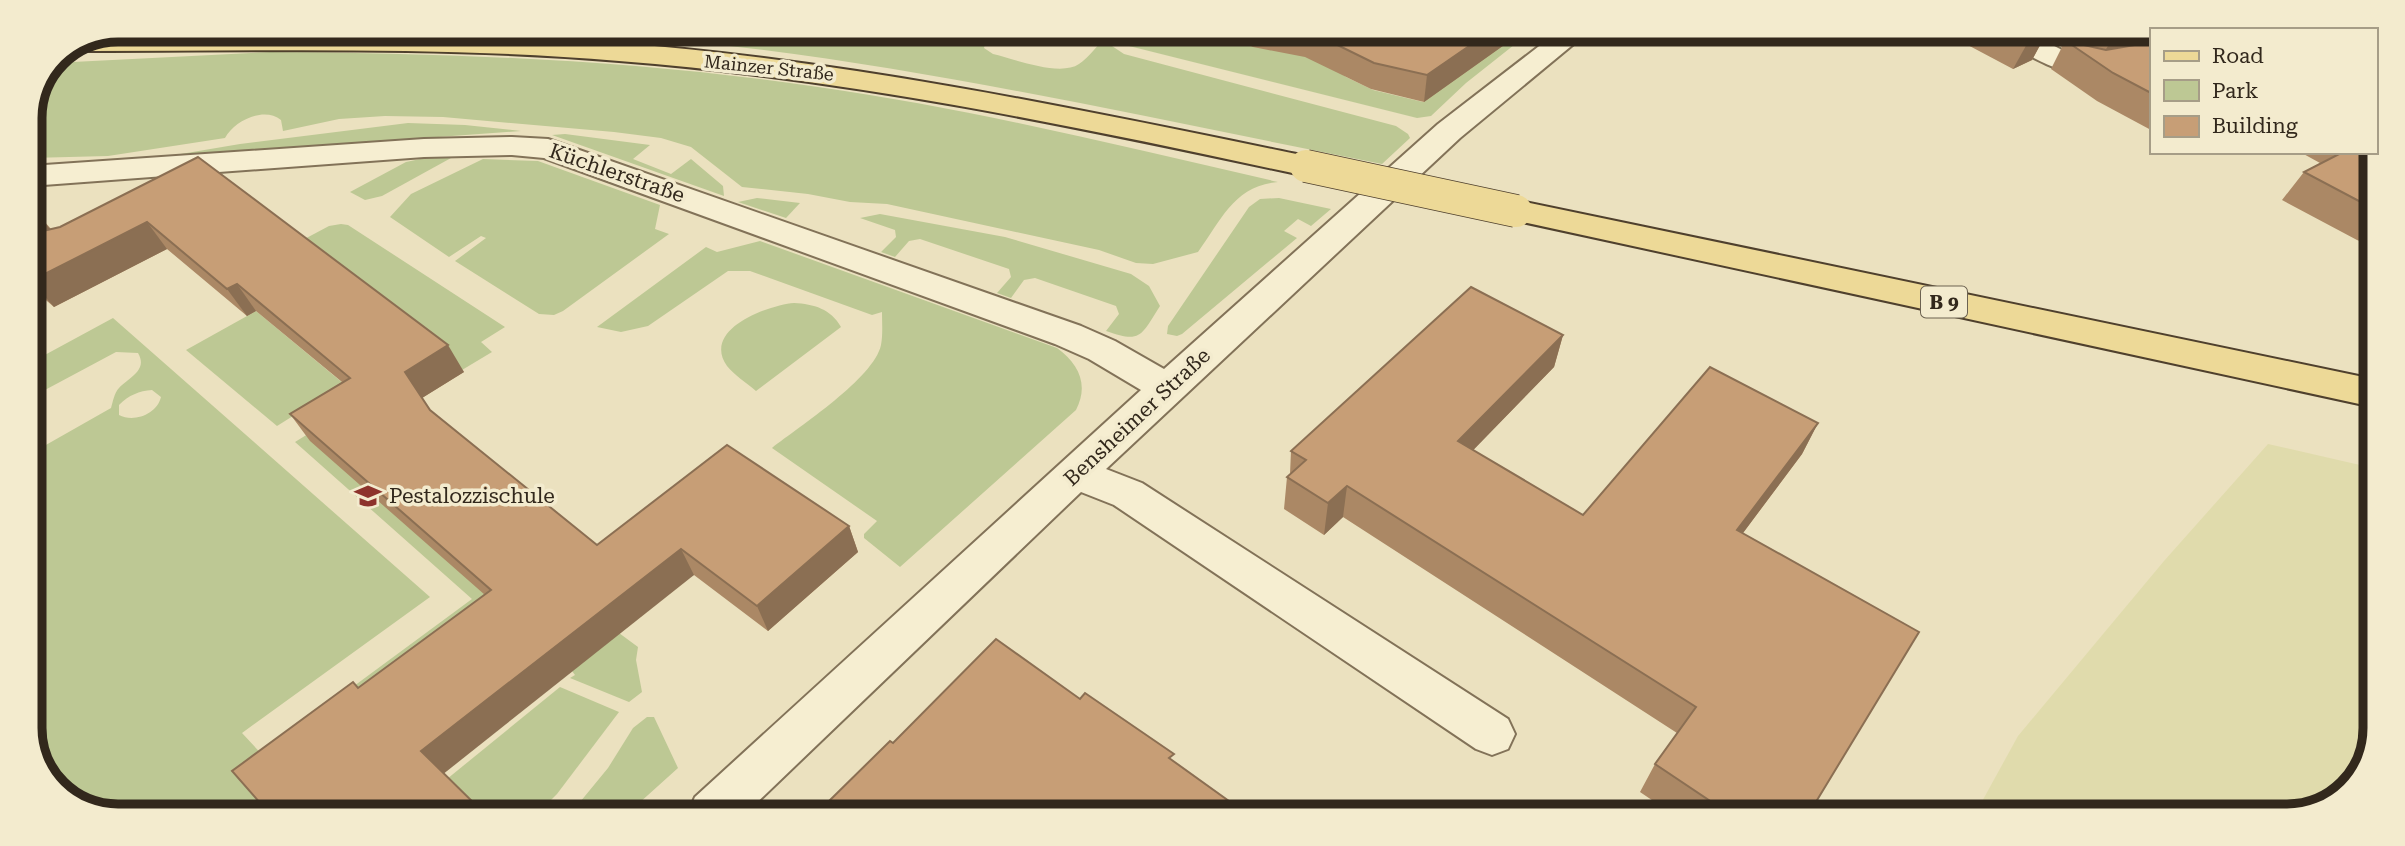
<svg xmlns="http://www.w3.org/2000/svg" width="2405" height="846" viewBox="0 0 2405 846" font-family="'Roboto Serif',serif">
<style>
.farmland{fill:#e0dbac}
.green{fill:#bdc894;fill-rule:evenodd}
.lines{fill:none;stroke-linecap:round;stroke-linejoin:round}
.minor-casing{stroke:#827258;stroke-width:4}
.major-casing{stroke:#4f402d;stroke-width:4}
.minor{fill:#f6eed1;fill-rule:evenodd}
.major{fill:#edd997;fill-rule:evenodd}
.major-bridge-casing{stroke:#4f402d;stroke-width:34;stroke-linecap:butt}
.major-bridge{stroke:#edd997;stroke-width:32}
.wall{fill:#ab8865}
.shaded-wall{fill:#8b6f53}
.building{fill:#c79e76;stroke:#8b6f53;stroke-width:2}
.labels{text-anchor:middle;stroke-width:7;stroke-linejoin:round;paint-order:stroke}
.far-street-label{font-size:18px;fill:#32281c;stroke:#f3ebce}
.shield{fill:#f3ebce;stroke:#6c6251;stroke-width:2}
.shield-label{font-size:19px;font-weight:bold;fill:#32281c}
.street-label{font-size:21px;fill:#32281c;stroke:#f3ebce}
.poi-label{font-size:21px;fill:#32281c;stroke:#f3ebce;text-anchor:start}
.rim{fill:none;stroke:#32281c;stroke-width:9}
</style>
<rect width="100%" height="100%" fill="#ebe1bf"/>
<path class="farmland" d="M 2268,444 L 2373,468 L 2371,756 L 2340,798 L 2287,816 L 1974,816 L 2018,736 L 2164,561 Z"/>
<g class="green">
<path d="M 555,31 L 995,32 L 986,40 L 984,48 L 993,54 C 1014,59 1060,77 1079,64 C 1089,57 1098,45 1106,36 L 1112,46 L 1124,54 L 1396,126 L 1408,134 L 1410,138 L 1382,164 C 1108,110 835,45 555,31 Z"/>
<path d="M 1127,32 L 1223,32 L 1307,49 L 1346,77 L 1373,90 L 1423,102 L 1520,33 L 1529,33 L 1466,83 L 1431,116 L 1417,118 L 1129,46 L 1124,40 Z"/>
<path d="M 270,52 C 454,53 635,60 818,87 C 973,109 1126,147 1278,182 C 1234,186 1222,219 1198,252 L 1153,264 L 1136,263 L 1099,250 L 887,204 L 850,202 L 808,194 L 742,187 L 691,147 L 661,138 L 614,132 L 443,117 L 385,116 L 339,119 L 283,131 L 281,120 C 264,106 234,121 225,138 L 108,156 L 30,158 L 30,113 L 53,63 Z"/>
<path d="M 408,123 L 465,125 L 521,131 L 163,157 L 240,144 Z"/>
<path d="M 565,134 L 650,145 L 633,159 L 671,174 L 691,159 L 723,186 L 724,196 L 552,135 Z"/>
<path d="M 425,158 L 451,158 L 382,196 L 365,200 L 350,192 L 406,162 Z"/>
<path d="M 483,159 L 538,161 L 660,205 L 655,229 L 669,234 L 563,311 L 554,315 L 539,314 L 455,261 L 486,238 L 481,236 L 449,257 L 390,217 L 411,194 Z"/>
<path d="M 757,198 L 800,203 L 786,218 L 738,202 Z"/>
<path d="M 1279,198 L 1331,209 L 1311,226 L 1298,219 L 1284,231 L 1297,238 L 1182,334 L 1177,336 L 1167,334 L 1168,326 L 1249,207 L 1260,199 Z"/>
<path d="M 880,214 L 1005,237 L 1131,274 L 1149,286 L 1160,306 C 1141,335 1142,344 1106,331 L 1119,314 L 1116,306 L 1035,278 L 1024,280 L 1011,298 L 997,293 L 1011,277 L 1009,269 L 920,239 L 909,241 L 895,257 L 881,252 L 896,237 L 895,230 L 860,218 Z"/>
<path d="M 341,224 L 348,225 L 505,327 L 481,342 L 492,352 L 462,370 L 297,243 L 329,226 Z"/>
<path d="M 760,241 L 1057,348 C 1079,364 1089,385 1076,410 L 900,567 L 864,538 L 864,534 L 877,521 L 772,448 C 800,426 874,378 881,345 C 883,335 882,322 882,312 L 872,315 L 750,271 L 728,271 L 648,326 L 621,332 L 597,327 L 706,247 L 717,252 Z"/>
<path d="M 794,303 C 814,304 831,309 841,327 L 756,391 C 747,383 734,375 727,366 C 701,329 769,305 794,303 Z"/>
<path d="M 256,311 L 344,384 L 277,426 L 186,350 Z"/>
<path d="M 113,318 L 430,597 L 242,733 L 282,776 L 274,812 L 90,812 L 48,782 L 30,734 L 30,454 L 111,408 C 113,402 114,393 119,388 C 130,377 148,370 138,353 L 116,352 L 30,398 L 30,363 ZM 152,390 L 161,397 C 157,414 134,423 119,415 L 119,405 C 129,395 139,391 152,390 Z"/>
<path d="M 363,400 L 509,616 L 380,712 L 354,686 L 472,599 L 295,442 Z"/>
<path d="M 619,633 L 638,647 L 636,660 L 642,692 L 629,702 L 570,678 L 575,675 L 572,671 Z"/>
<path d="M 560,687 L 619,712 L 557,794 L 538,813 L 481,812 L 447,779 Z"/>
<path d="M 647,717 L 654,717 L 678,768 L 628,813 L 571,813 L 608,768 L 633,728 Z"/>
</g>
<g class="lines">
<defs>
<g id="minor">
<path d="M 1556,33 L 1587,33 L 1460,138 L 1106,469 L 1142,483 L 1508,719 L 1515,734 L 1508,749 L 1492,755 L 1476,749 L 1114,505 L 1081,492 L 746,813 L 688,813 L 695,797 L 1141,390 L 1089,359 L 1055,344 L 544,158 L 512,155 L 424,157 L 30,186 L 30,166 L 424,139 L 512,137 L 548,139 L 1081,326 L 1115,341 L 1164,369 L 1438,124 Z"/>
<path d="M 1996,34 L 2031,34 L 2064,51 L 2089,59 L 2103,59 L 2151,37 L 2151,57 C 2087,92 2058,71 2000,40 Z"/>
</g>
<g id="major">
<path d="M 109,33 C 279,33 449,30 618,43 C 851,61 1078,109 1306,156 L 1317,159 L 1322,166 L 1317,173 L 1306,176 C 1079,127 851,79 619,61 C 443,46 266,51 89,51 L 78,46 Z"/>
<path d="M 1516,200 L 2373,379 L 2373,407 L 1504,218 L 1500,211 L 1504,204 Z"/>
</g>
</defs>
<use href="#minor" class="minor-casing"/>
<use href="#major" class="major-casing"/>
<use href="#minor" class="minor"/>
<use href="#major" class="major"/>
<defs>
<path id="major-bridge" d="M 1306,166 L 1516,211"/>
</defs>
<use href="#major-bridge" class="major-bridge-casing"/>
<use href="#major-bridge" class="major-bridge"/>
</g>
<g class="wall">
<path d="M 1222,32 L 1521,33 L 1424,102 L 1371,89 L 1305,57 L 1253,47 Z"/>
<path d="M 1947,34 L 2151,34 L 2124,47 L 2146,43 L 2151,40 L 2151,130 L 2097,101 L 2051,69 L 2062,47 L 2044,38 L 2032,60 L 2013,69 Z"/>
<path d="M 2300,152 L 2375,152 L 2374,247 L 2357,240 L 2282,200 L 2304,172 L 2320,163 Z"/>
<path d="M 198,157 L 464,372 L 422,398 L 430,410 L 597,545 L 849,526 L 858,552 L 768,631 L 694,575 L 358,688 L 485,595 L 310,441 L 290,414 L 342,382 L 256,311 L 247,316 L 167,249 L 54,307 L 40,295 L 30,300 L 30,205 L 51,229 L 60,227 Z"/>
<path d="M 1563,335 L 1554,367 L 1473,450 L 1583,515 L 1818,423 L 1802,454 L 1743,533 L 1808,815 L 1674,815 L 1640,792 L 1655,764 L 1677,733 L 1343,517 L 1324,535 L 1284,509 L 1287,477 L 1290,474 L 1291,451 Z"/>
</g>
<g class="shaded-wall">
<path d="M 1488,33 L 1521,33 L 1424,102 L 1427,75 Z"/>
<path d="M 2044,34 L 2046,34 L 2032,60 L 2013,69 L 2028,42 Z"/>
<path d="M 2115,34 L 2151,34 L 2151,35 L 2102,56 Z"/>
<path d="M 30,207 L 32,207 L 54,234 L 30,239 Z"/>
<path d="M 147,222 L 167,249 L 54,307 L 31,281 Z"/>
<path d="M 30,283 L 40,295 L 30,300 Z"/>
<path d="M 237,284 L 256,311 L 247,316 L 227,289 Z"/>
<path d="M 1563,335 L 1554,367 L 1451,473 L 1458,441 Z"/>
<path d="M 448,345 L 464,372 L 422,398 L 405,372 Z"/>
<path d="M 1818,423 L 1802,454 L 1722,561 L 1737,530 Z"/>
<path d="M 1347,486 L 1343,517 L 1324,535 L 1328,503 Z"/>
<path d="M 849,526 L 858,552 L 768,631 L 757,606 Z"/>
<path d="M 681,549 L 694,575 L 442,775 L 421,751 Z"/>
</g>
<g class="building">
<path d="M 1311,32 L 1488,33 L 1427,75 L 1374,63 Z"/>
<path d="M 2012,34 L 2044,34 L 2028,42 Z"/>
<path d="M 2151,40 L 2151,93 L 2113,73 L 2066,41 L 2106,50 L 2146,43 Z"/>
<path d="M 2343,152 L 2375,152 L 2374,209 L 2304,172 Z"/>
<path d="M 198,157 L 448,345 L 405,372 L 430,410 L 597,545 L 727,445 L 849,526 L 757,606 L 681,549 L 421,751 L 483,812 L 268,812 L 232,771 L 353,682 L 358,688 L 491,590 L 290,414 L 350,378 L 237,284 L 227,289 L 147,222 L 31,281 L 30,280 L 30,234 L 60,227 Z"/>
<path d="M 1471,287 L 1563,335 L 1458,441 L 1583,515 L 1710,367 L 1818,423 L 1737,530 L 1919,632 L 1808,815 L 1726,815 L 1728,813 L 1655,764 L 1696,707 L 1347,486 L 1328,503 L 1287,477 L 1306,460 L 1291,451 Z"/>
<path d="M 996,639 L 1080,699 L 1085,693 L 1174,754 L 1169,758 L 1247,814 L 833,813 L 824,806 L 890,741 L 893,743 Z"/>
</g>
<defs>
<symbol id="school-bare" viewBox="-9 -9 18 18"><path d="M0-5L7-2L0 1L-7-2ZM-4 1L0 2.5L4 1V4Q0 6-4 4Z" fill="#8d332c" stroke="#f3ebce" stroke-width="2.5" paint-order="stroke"/></symbol>
</defs>
<g fill-rule="evenodd">
<use href="#school-bare" x="349" y="477" width="38" height="38"/>
</g>
<g class="labels">
<g class="far-street-label">
<text transform="translate(769 68) rotate(6)" y="6">Mainzer Straße</text>
</g>
<rect class="shield" x="1921" y="286.5" width="46" height="31" rx="5"/>
<g class="shield-label">
<text x="1944" y="309">B 9</text>
</g>
<g class="street-label">
<text transform="translate(617 173) rotate(19)" y="7">Küchlerstraße</text>
<text transform="translate(1137 417) rotate(-43)" y="7">Bensheimer Straße</text>
</g>
<g class="poi-label">
<text x="389" y="503">Pestalozzischule</text>
</g>
</g>
<path d="M0 0H2405V846H0ZM118 42H2287A76 76 0 0 1 2363 118V728A76 76 0 0 1 2287 804H118A76 76 0 0 1 42 728V118A76 76 0 0 1 118 42Z" fill="#f3ebce" fill-rule="evenodd"/>
<path class="rim" d="M118 42H2287A76 76 0 0 1 2363 118V728A76 76 0 0 1 2287 804H118A76 76 0 0 1 42 728V118A76 76 0 0 1 118 42Z"/>
<rect x="2150" y="28" width="228" height="126" fill="#f3ebce" stroke="#a69d87" stroke-width="2"/>
<rect x="2164" y="51" width="35" height="10" fill="#edd997" stroke="#a69d87" stroke-width="2"/>
<text x="2212" y="63" font-size="21" fill="#32281c">Road</text>
<rect x="2164" y="80" width="35" height="21" fill="#bdc894" stroke="#a69d87" stroke-width="2"/>
<text x="2212" y="98" font-size="21" fill="#32281c">Park</text>
<rect x="2164" y="116" width="35" height="21" fill="#c79e76" stroke="#a69d87" stroke-width="2"/>
<text x="2212" y="133" font-size="21" fill="#32281c">Building</text>
</svg>
